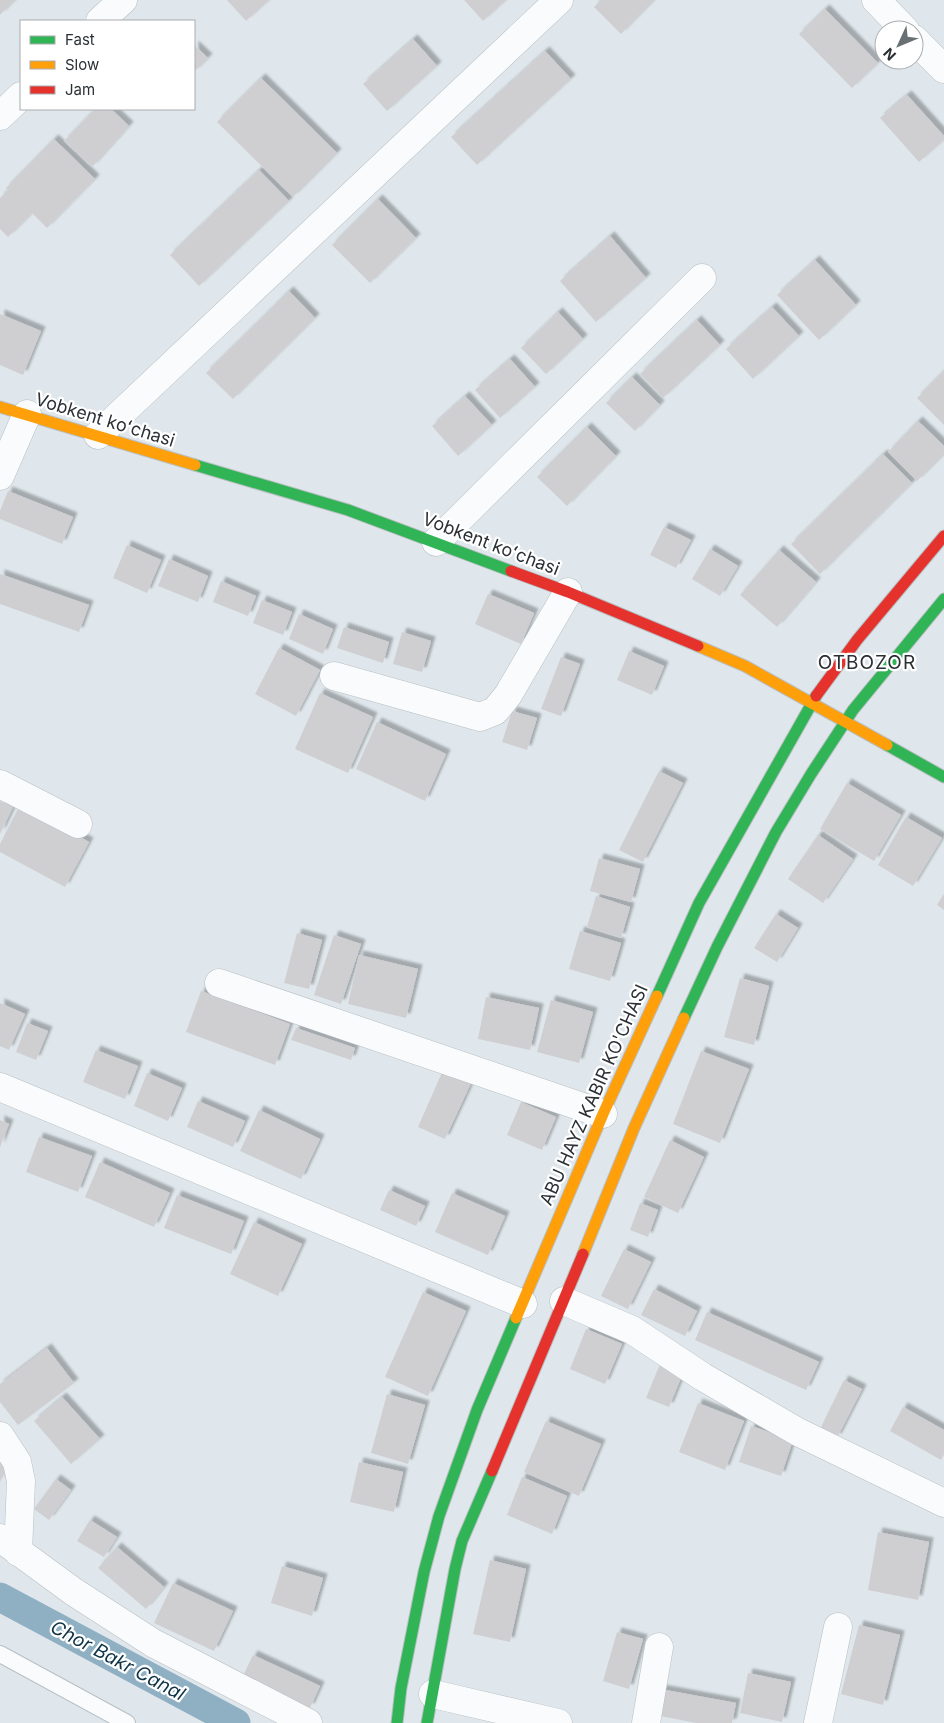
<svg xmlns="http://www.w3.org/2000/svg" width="944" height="1723" viewBox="0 0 944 1723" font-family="Inter,sans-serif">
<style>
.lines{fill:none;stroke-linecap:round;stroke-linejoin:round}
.canal{stroke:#8fafc3;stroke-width:29}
.building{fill:#cfcfd2;filter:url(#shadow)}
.lane-casing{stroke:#b8bfc3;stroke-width:18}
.street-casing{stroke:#b8bfc3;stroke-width:29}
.fast-casing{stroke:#b8bfc3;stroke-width:13}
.slow-casing{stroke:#b8bfc3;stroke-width:13}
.jam-casing{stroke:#b8bfc3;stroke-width:13}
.lane{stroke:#fafbfc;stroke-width:16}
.street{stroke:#fafbfc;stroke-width:28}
.fast{stroke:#30b455;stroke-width:11}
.slow{stroke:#ff9f0a;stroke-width:11}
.jam{stroke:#e5322d;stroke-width:11}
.labels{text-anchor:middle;stroke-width:4.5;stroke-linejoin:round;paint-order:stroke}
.street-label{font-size:18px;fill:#2a3034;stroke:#fff}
.neighbourhood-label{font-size:19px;letter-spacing:1px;fill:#2a3034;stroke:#fff}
.water-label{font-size:19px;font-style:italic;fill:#0f3448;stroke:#fff}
</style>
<defs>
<filter id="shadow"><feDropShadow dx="4.5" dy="-4.5" stdDeviation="1" flood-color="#0004"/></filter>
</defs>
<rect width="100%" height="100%" fill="#dfe7ec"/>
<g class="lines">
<path class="canal" d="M 0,1597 L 236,1723"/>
</g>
<g class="building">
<path d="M 0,0 L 15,0 L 0,15 Z"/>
<path d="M 227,0 L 269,0 L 246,21 Z"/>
<path d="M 464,0 L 506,0 L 483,21 Z"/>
<path d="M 601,0 L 654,0 L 621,34 L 594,7 Z"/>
<path d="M 825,9 L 878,63 L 852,88 L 799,34 Z"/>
<path d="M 413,39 L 437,66 L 387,111 L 363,84 Z"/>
<path d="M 194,45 L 208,58 L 194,72 Z"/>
<path d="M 545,51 L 571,79 L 477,165 L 451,137 Z"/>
<path d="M 261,78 L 337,153 L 293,197 L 217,122 Z"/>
<path d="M 907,95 L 944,136 L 944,140 L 919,162 L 880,118 Z"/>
<path d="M 95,109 L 111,109 L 129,126 L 92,167 L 64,141 Z"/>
<path d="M 54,139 L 95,179 L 47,228 L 32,213 L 8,237 L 0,229 L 0,198 L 8,190 L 6,188 Z"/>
<path d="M 259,170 L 289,201 L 199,286 L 170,255 Z"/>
<path d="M 378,199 L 416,238 L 370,283 L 332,245 Z"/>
<path d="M 610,236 L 646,278 L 596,322 L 560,281 Z"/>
<path d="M 815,260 L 856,305 L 819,340 L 777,295 Z"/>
<path d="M 289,291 L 315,318 L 233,399 L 206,373 Z"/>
<path d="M 772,307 L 799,336 L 753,379 L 726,349 Z"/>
<path d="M 558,312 L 583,339 L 546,374 L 521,348 Z"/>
<path d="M 0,314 L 41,331 L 23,375 L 0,365 Z"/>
<path d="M 697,320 L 720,345 L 663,398 L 640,374 Z"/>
<path d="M 510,359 L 535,387 L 500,418 L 475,390 Z"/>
<path d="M 944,371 L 944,425 L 917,398 Z"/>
<path d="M 632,377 L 660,405 L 635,431 L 606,403 Z"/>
<path d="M 465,396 L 492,425 L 458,456 L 432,426 Z"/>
<path d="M 918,421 L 944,446 L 944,454 L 917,481 L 888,452 Z"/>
<path d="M 587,427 L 616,456 L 567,506 L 537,477 Z"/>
<path d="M 883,454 L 912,483 L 820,574 L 791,544 Z"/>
<path d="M 8,491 L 73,517 L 62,544 L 0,519 L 0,511 Z"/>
<path d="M 664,527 L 691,540 L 676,568 L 650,555 Z"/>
<path d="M 127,545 L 161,560 L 147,593 L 113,578 Z"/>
<path d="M 710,549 L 738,566 L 720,596 L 692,579 Z"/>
<path d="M 779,550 L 816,582 L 777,627 L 740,595 Z"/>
<path d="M 169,559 L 208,576 L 198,602 L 158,586 Z"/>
<path d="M 0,574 L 89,605 L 79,632 L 0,604 Z"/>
<path d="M 221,581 L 256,596 L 248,616 L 213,602 Z"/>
<path d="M 488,594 L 534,613 L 521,644 L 475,624 Z"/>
<path d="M 262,600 L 292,612 L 283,635 L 253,623 Z"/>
<path d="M 299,614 L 333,629 L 323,654 L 289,639 Z"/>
<path d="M 344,627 L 389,642 L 383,663 L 337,648 Z"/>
<path d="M 402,632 L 431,641 L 422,672 L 393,664 Z"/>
<path d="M 279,648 L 320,670 L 296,716 L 255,694 Z"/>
<path d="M 629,651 L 664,666 L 652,695 L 617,680 Z"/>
<path d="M 561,657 L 580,664 L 561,716 L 541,709 Z"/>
<path d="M 320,693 L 373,717 L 348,773 L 295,749 Z"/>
<path d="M 512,711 L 537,718 L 527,750 L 502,742 Z"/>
<path d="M 377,722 L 446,754 L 425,801 L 356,769 Z"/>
<path d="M 659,771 L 683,783 L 643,862 L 619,850 Z"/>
<path d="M 847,783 L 901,815 L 874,861 L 820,829 Z"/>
<path d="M 0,801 L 13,807 L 0,834 Z"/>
<path d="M 20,805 L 89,842 L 65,887 L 0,852 L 0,844 Z"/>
<path d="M 906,817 L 942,838 L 913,886 L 878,865 Z"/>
<path d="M 818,835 L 853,859 L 823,903 L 788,879 Z"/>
<path d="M 599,858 L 640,869 L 631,902 L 590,891 Z"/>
<path d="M 944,894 L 944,910 L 937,905 Z"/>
<path d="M 596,896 L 630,907 L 621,938 L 587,927 Z"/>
<path d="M 776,914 L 798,928 L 777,962 L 754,948 Z"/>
<path d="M 580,931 L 621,943 L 610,981 L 569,969 Z"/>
<path d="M 297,933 L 322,940 L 309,989 L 284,983 Z"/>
<path d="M 334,935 L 361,944 L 341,1004 L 314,995 Z"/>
<path d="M 359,955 L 418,969 L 406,1018 L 348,1004 Z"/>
<path d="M 740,978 L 769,986 L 754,1045 L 724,1037 Z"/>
<path d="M 201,991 L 290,1024 L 275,1065 L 186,1032 Z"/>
<path d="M 486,997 L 539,1008 L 530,1050 L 478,1039 Z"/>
<path d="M 551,1000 L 593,1012 L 579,1063 L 537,1052 Z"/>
<path d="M 0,1003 L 25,1014 L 9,1050 L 0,1046 Z"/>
<path d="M 27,1023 L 48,1031 L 36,1060 L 16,1052 Z"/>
<path d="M 296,1028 L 355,1048 L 351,1060 L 291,1040 Z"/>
<path d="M 96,1050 L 138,1066 L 125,1099 L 83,1082 Z"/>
<path d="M 701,1051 L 749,1069 L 720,1143 L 673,1124 Z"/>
<path d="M 444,1068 L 472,1081 L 445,1139 L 418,1127 Z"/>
<path d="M 147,1073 L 182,1088 L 168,1121 L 134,1106 Z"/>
<path d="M 198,1101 L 245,1121 L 233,1147 L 187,1127 Z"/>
<path d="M 521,1102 L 556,1117 L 542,1150 L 507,1135 Z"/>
<path d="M 259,1110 L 320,1139 L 301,1179 L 240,1151 Z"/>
<path d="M 0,1120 L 9,1124 L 0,1147 Z"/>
<path d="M 39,1137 L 92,1156 L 78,1192 L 26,1172 Z"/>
<path d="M 670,1140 L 704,1157 L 678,1213 L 644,1197 Z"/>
<path d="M 100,1162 L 170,1193 L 154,1227 L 85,1197 Z"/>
<path d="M 389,1190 L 425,1206 L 416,1226 L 380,1210 Z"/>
<path d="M 452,1193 L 505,1216 L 488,1255 L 435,1232 Z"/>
<path d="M 177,1195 L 244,1221 L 231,1254 L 164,1228 Z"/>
<path d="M 640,1203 L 658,1210 L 648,1237 L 630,1230 Z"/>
<path d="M 254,1222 L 302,1244 L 278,1296 L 230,1274 Z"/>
<path d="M 624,1249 L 651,1262 L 628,1309 L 601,1296 Z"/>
<path d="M 654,1289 L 697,1311 L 685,1336 L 641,1315 Z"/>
<path d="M 423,1292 L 466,1311 L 428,1396 L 385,1377 Z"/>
<path d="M 707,1312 L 819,1362 L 806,1390 L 695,1340 Z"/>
<path d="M 586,1329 L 622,1344 L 605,1384 L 570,1369 Z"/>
<path d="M 47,1348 L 74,1383 L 18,1425 L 0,1402 L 0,1384 Z"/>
<path d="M 660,1364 L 683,1373 L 669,1407 L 646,1398 Z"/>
<path d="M 844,1380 L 862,1389 L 837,1438 L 820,1429 Z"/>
<path d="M 387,1394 L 425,1405 L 408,1464 L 371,1453 Z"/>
<path d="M 62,1397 L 100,1439 L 71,1464 L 34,1421 Z"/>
<path d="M 698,1403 L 744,1421 L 725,1470 L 679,1452 Z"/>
<path d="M 903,1407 L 944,1430 L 944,1454 L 941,1460 L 890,1431 Z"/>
<path d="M 546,1421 L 601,1444 L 579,1496 L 524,1472 Z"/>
<path d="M 751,1426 L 793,1440 L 781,1476 L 739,1462 Z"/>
<path d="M 0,1453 L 12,1459 L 0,1482 Z"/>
<path d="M 359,1462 L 403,1472 L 394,1512 L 350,1502 Z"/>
<path d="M 522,1477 L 567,1496 L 552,1534 L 507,1515 Z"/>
<path d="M 56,1479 L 71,1490 L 49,1520 L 34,1509 Z"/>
<path d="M 90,1520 L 117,1537 L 104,1557 L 77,1541 Z"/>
<path d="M 878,1532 L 929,1542 L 918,1600 L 868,1590 Z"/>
<path d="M 117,1547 L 164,1587 L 146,1609 L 98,1568 Z"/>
<path d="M 490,1560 L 526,1569 L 510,1642 L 473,1634 Z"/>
<path d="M 282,1566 L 323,1578 L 312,1616 L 271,1603 Z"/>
<path d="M 173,1583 L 233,1611 L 214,1651 L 154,1623 Z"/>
<path d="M 859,1625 L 900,1635 L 883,1705 L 841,1694 Z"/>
<path d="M 617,1632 L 643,1639 L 629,1689 L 603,1681 Z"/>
<path d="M 253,1655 L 320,1686 L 310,1708 L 243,1676 Z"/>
<path d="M 748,1673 L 791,1682 L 782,1722 L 740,1713 Z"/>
<path d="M 660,1689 L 736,1703 L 732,1723 L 696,1723 L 655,1715 Z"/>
</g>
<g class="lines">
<defs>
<path id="lane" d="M 0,1654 L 127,1723"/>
<g id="street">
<path d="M 876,0 L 905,30"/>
<path d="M 100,21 L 123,0"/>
<path d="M 914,39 L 944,69"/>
<path d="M 0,116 L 21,96"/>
<path d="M 98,435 L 559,0"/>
<path d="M 0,476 L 27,414"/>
<path d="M 436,542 L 702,278"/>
<path d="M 334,676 L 480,717 L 495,711 L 508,695 L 568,592"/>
<path d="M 0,784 L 78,824"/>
<path d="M 219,983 L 603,1114"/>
<path d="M 0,1087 L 523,1304"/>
<path d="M 564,1301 L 632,1330 L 703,1377 L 798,1432 L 944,1503"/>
<path d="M 0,1436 L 17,1462 L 21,1481 L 18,1552"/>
<path d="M 0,1538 L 74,1592 L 153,1643 L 308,1723"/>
<path d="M 433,1694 L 558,1723"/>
<path d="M 646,1723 L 659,1647"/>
<path d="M 818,1723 L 838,1627"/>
</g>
<g id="fast">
<path d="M 195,465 L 348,510 L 511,571"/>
<path d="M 887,745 L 944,777"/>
<path d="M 657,996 L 699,903 L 816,696"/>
<path d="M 684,1018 L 717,947 L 776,832 L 811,774 L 853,710 L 944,599"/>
<path d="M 397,1723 L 401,1688 L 424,1572 L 439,1516 L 477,1410 L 516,1318"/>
<path d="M 427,1723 L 455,1569 L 462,1541 L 492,1471"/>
</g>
<g id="slow">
<path d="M 0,407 L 195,465"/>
<path d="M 698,646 L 745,666 L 887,745"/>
<path d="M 583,1254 L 634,1128 L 684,1018"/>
<path d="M 516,1318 L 603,1114 L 657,996"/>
</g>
<g id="jam">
<path d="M 511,571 L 568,592 L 698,646"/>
<path d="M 816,696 L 857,640 L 944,536"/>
<path d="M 492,1471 L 583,1254"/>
</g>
</defs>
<use href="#lane" class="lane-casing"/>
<use href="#street" class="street-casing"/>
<use href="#fast" class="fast-casing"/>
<use href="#slow" class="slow-casing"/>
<use href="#jam" class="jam-casing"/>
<use href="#lane" class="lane"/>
<use href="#street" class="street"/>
<use href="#fast" class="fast"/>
<use href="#slow" class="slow"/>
<use href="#jam" class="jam"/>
</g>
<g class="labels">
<g class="street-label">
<text transform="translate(105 420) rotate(17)" y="6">Vobkent koʻchasi</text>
<text transform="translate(491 544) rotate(21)" y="6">Vobkent koʻchasi</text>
<text transform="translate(594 1095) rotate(-66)" y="6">ABU HAYZ KABIR KO'CHASI</text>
</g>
<g class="neighbourhood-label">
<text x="867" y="669">OTBOZOR</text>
</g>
<g class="water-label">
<text transform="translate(118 1660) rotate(28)" y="7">Chor Bakr Canal</text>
</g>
</g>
<rect x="20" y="20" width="175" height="90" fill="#ffffff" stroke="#aaacae"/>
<rect x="30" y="36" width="25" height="8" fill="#30b455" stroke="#aaacae"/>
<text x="65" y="45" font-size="15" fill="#2a3034">Fast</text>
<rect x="30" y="61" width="25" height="8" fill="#ff9f0a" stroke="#aaacae"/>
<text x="65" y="70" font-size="15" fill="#2a3034">Slow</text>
<rect x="30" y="86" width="25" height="8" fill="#e5322d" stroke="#aaacae"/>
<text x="65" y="95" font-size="15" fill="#2a3034">Jam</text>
<g transform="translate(899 45) rotate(226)"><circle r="24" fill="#ffffff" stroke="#aaacae"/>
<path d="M0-4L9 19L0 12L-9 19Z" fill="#697074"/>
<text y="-8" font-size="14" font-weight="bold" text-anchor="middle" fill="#2a3034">N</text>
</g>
</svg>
